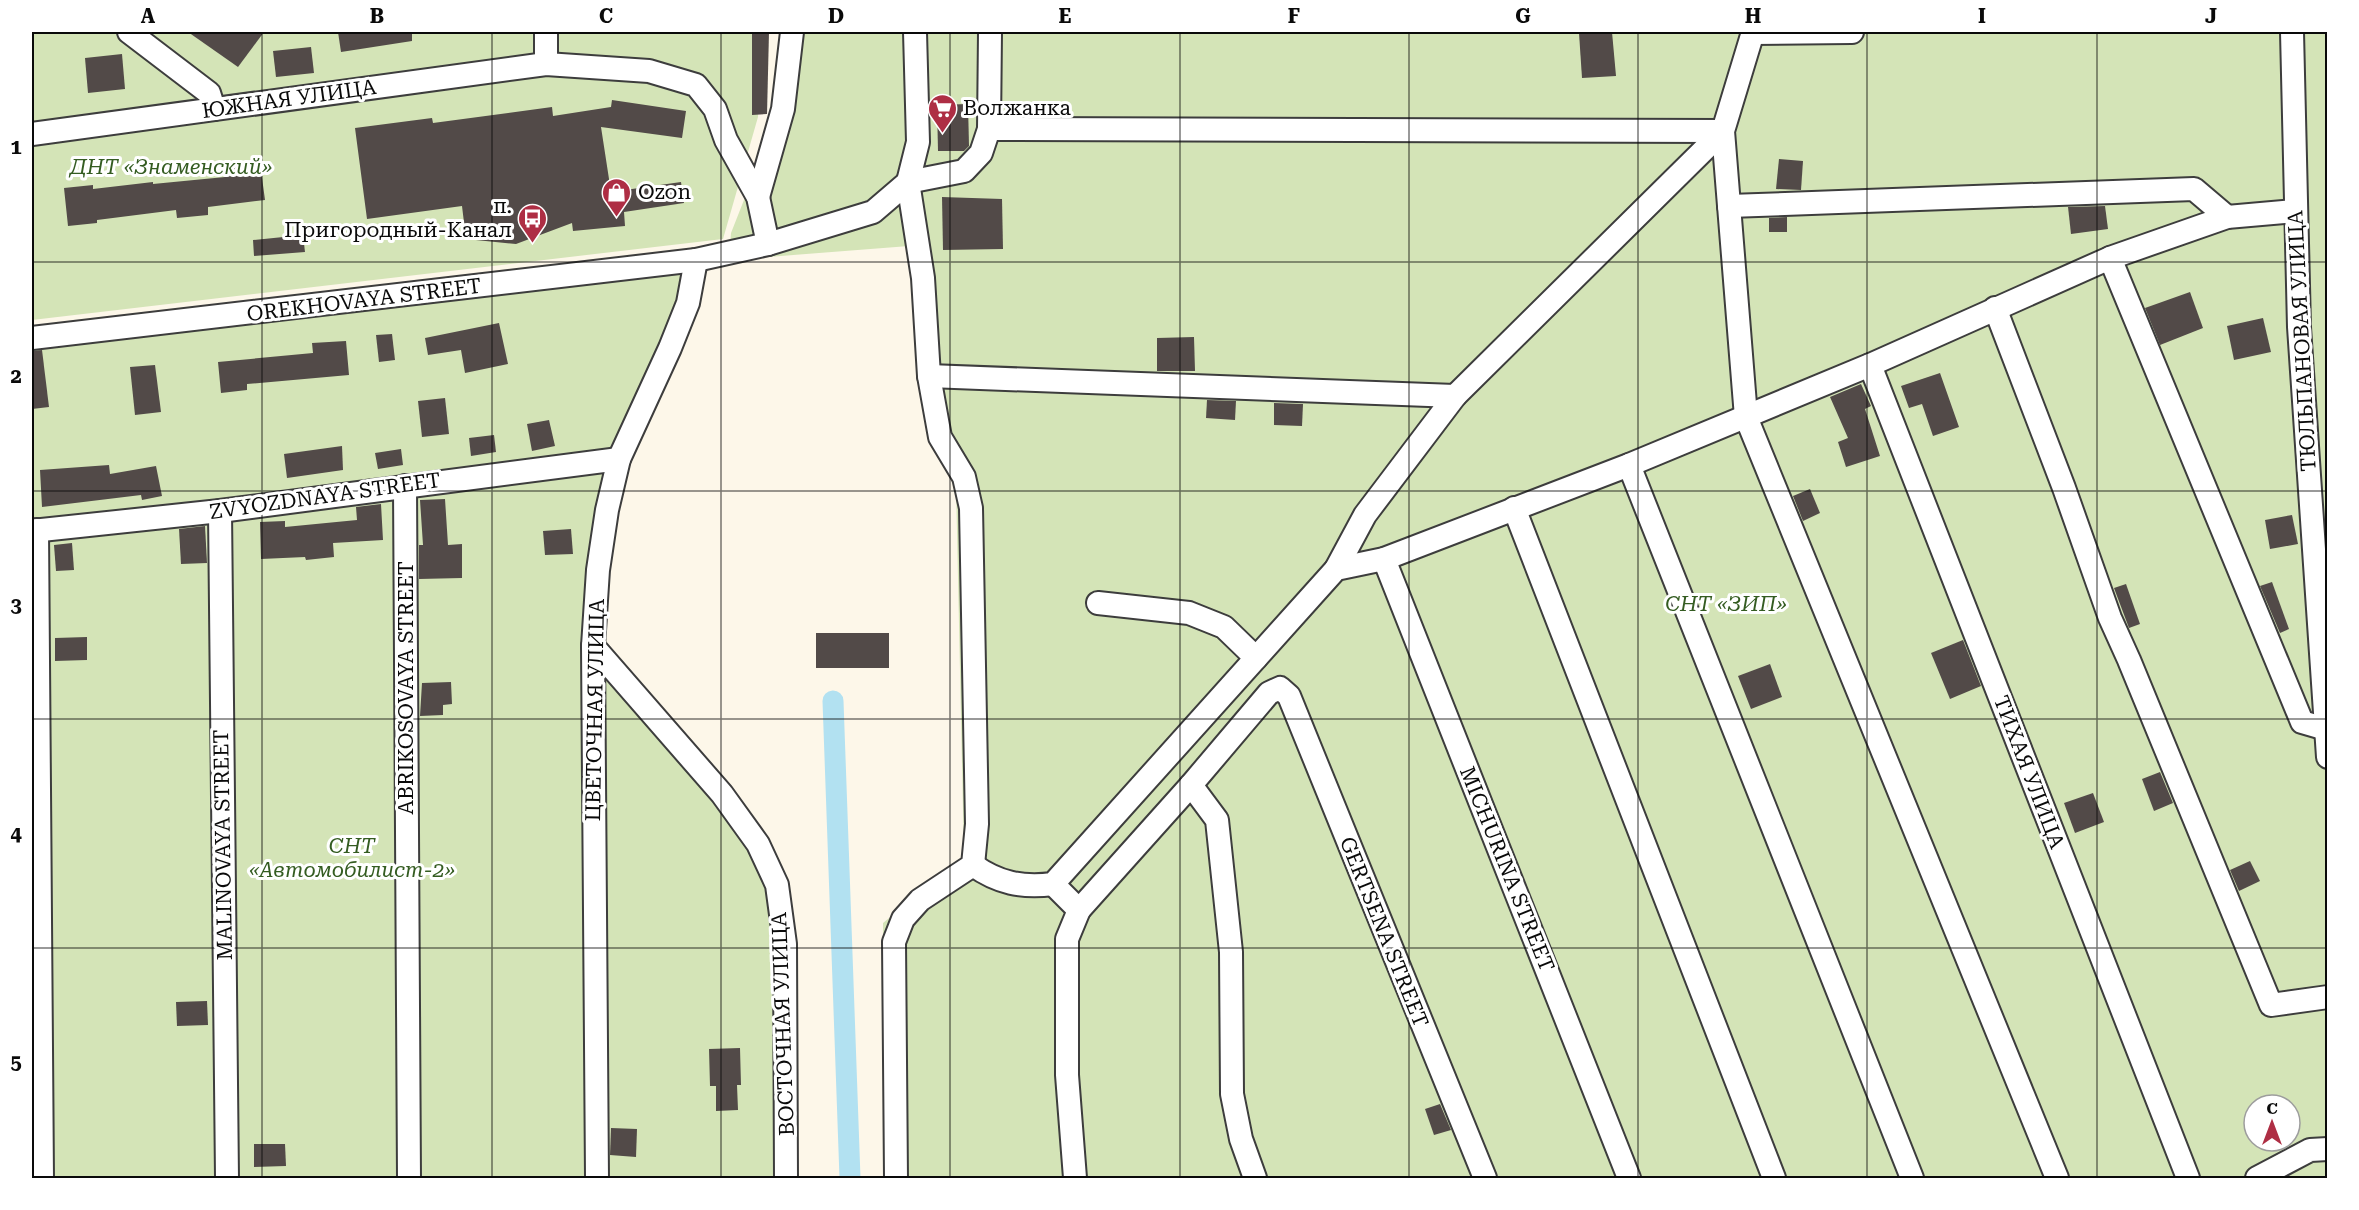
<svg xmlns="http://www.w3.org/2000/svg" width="2359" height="1210" viewBox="0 0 2359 1210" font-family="'Roboto Serif',serif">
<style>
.green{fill:#d4e4b7;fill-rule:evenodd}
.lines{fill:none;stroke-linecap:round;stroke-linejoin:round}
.canal{stroke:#b2e1f1;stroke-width:21}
.building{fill:#524a48}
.minor-casing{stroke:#3d3d3d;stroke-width:26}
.minor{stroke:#fff;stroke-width:22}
.grid{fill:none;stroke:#0a0a0a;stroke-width:1.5;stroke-opacity:0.55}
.labels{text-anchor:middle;stroke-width:6;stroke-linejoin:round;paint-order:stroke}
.street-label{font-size:21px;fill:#0a0a0a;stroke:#fff}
.poi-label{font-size:21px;fill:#0a0a0a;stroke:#fff;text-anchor:start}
.park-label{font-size:21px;font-style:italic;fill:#345c21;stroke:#fff}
.neatline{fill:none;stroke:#0a0a0a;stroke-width:2}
.grid-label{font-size:20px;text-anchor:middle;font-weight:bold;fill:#0a0a0a}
</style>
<rect width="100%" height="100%" fill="#fdf7e9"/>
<g class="green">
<path d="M 32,32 L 761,32 L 758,117 L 723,239 L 32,320 Z"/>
<path d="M 781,32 L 2327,32 L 2327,1178 L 885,1178 L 883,923 L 964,857 L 956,485 L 924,419 L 909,246 L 729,260 L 731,233 L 773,126 ZM 2254,1105 L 2290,1105 L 2290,1141 L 2254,1141 Z"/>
<path d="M 696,260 L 619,459 L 593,646 L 722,794 L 777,885 L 786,1178 L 32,1178 L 32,338 Z"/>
</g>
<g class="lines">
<path class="canal" d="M 833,701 L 850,1178"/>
</g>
<g class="building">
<path d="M 188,32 L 264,32 L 238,67 Z"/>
<path d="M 338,32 L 412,32 L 412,41 L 341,52 Z"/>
<path d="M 752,32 L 769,32 L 767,114 L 752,115 Z"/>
<path d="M 1612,32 L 1616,76 L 1582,78 L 1579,33 Z"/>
<path d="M 311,47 L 314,73 L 276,77 L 273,51 Z"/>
<path d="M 122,54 L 125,89 L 88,93 L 85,58 Z"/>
<path d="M 612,100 L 686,111 L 682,138 L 601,127 L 611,192 L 681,182 L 684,203 L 624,212 L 625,226 L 573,231 L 572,223 L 516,244 L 466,239 L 462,206 L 367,219 L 355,128 L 432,118 L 433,123 L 552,107 L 553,116 L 611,107 Z"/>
<path d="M 968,104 L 969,146 L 964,151 L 938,151 L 937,105 Z"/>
<path d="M 1779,159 L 1803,161 L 1801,190 L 1776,189 Z"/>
<path d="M 260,163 L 265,200 L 208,207 L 208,215 L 177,218 L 176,210 L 97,220 L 97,223 L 68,226 L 64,188 L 93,185 L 93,189 L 153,182 L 153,184 L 225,177 L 224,168 Z"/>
<path d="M 942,197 L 1002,199 L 1003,249 L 943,250 Z"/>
<path d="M 2105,206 L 2108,229 L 2071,234 L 2068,207 Z"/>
<path d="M 1787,217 L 1787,232 L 1769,232 L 1769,218 Z"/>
<path d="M 303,235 L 305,252 L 254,256 L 253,240 Z"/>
<path d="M 2190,292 L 2203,328 L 2160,345 L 2145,308 Z"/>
<path d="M 2263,318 L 2271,352 L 2234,360 L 2227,326 Z"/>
<path d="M 499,323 L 508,364 L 465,373 L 461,350 L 428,355 L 425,338 Z"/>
<path d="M 392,334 L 395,360 L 379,362 L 376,335 Z"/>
<path d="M 1194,337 L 1195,371 L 1157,371 L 1157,338 Z"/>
<path d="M 346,341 L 349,375 L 247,384 L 247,390 L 221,393 L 218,362 L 313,353 L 312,343 Z"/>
<path d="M 42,350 L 49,407 L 32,409 L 32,351 Z"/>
<path d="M 155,365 L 161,412 L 135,415 L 130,367 Z"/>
<path d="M 1940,373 L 1959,427 L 1933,436 L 1922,404 L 1909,408 L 1901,386 Z"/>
<path d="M 1861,384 L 1871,406 L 1865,409 L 1880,456 L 1846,467 L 1838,442 L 1848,438 L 1830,397 Z"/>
<path d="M 445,398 L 449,434 L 422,437 L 418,401 Z"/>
<path d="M 1207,400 L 1236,401 L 1235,420 L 1206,418 Z"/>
<path d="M 1274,403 L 1303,404 L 1302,426 L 1274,425 Z"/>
<path d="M 549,420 L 555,446 L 532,451 L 527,424 Z"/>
<path d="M 494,435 L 496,452 L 471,456 L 469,438 Z"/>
<path d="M 342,446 L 343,470 L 287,478 L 284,454 Z"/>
<path d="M 401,449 L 403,465 L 378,469 L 375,453 Z"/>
<path d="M 109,465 L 110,474 L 156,466 L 162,496 L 142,500 L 141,495 L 42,507 L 40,470 Z"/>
<path d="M 1810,489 L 1820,513 L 1803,521 L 1793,496 Z"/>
<path d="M 445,499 L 448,545 L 462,544 L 462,578 L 419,579 L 419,545 L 423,545 L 420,500 Z"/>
<path d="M 381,504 L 383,540 L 333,543 L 334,557 L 306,560 L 305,557 L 261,559 L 260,522 L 285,521 L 285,527 L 357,520 L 356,507 Z"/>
<path d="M 2292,515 L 2298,544 L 2270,549 L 2265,520 Z"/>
<path d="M 205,526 L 207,563 L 181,564 L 179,529 Z"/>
<path d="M 571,529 L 573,554 L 545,555 L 543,531 Z"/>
<path d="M 72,543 L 74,570 L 56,571 L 54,545 Z"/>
<path d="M 2272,582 L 2289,629 L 2280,633 L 2260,586 Z"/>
<path d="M 2126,584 L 2140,624 L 2129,628 L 2114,588 Z"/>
<rect x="816" y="633" width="73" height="35"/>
<path d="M 87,637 L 87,660 L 55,661 L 55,638 Z"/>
<path d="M 1963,640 L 1981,686 L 1950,699 L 1931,653 Z"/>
<path d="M 1770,664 L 1782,697 L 1751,709 L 1738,676 Z"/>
<path d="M 451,682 L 452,704 L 443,705 L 443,715 L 420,716 L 422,683 Z"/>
<path d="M 2160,772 L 2173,803 L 2154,811 L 2142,779 Z"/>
<path d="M 2093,793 L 2104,822 L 2075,833 L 2064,803 Z"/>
<path d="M 2250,861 L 2260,881 L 2239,891 L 2230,870 Z"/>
<path d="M 207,1001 L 208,1025 L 177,1026 L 176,1002 Z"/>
<path d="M 740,1048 L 741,1085 L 737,1085 L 738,1110 L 716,1111 L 716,1086 L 710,1086 L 709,1049 Z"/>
<path d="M 1440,1104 L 1451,1130 L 1434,1135 L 1425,1109 Z"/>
<path d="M 611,1128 L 637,1129 L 636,1157 L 610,1155 Z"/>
<path d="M 254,1144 L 285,1144 L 286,1166 L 254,1167 Z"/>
</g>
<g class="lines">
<defs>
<g id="minor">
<path d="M 129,32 L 209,93 L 214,109"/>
<path d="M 1753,32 L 1723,131 L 1746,417 L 2057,1178"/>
<path d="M 2292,32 L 2299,327 L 2328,757"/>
<path d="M 1753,33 L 1852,32"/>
<path d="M 546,64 L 546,32"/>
<path d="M 989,129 L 990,32"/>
<path d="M 32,134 L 546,64 L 649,71 L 696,85 L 715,109 L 726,140 L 758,197 L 768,244"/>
<path d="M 758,197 L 783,109 L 792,32"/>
<path d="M 1729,206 L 2194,189 L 2227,217"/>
<path d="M 2110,258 L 2302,722 L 2326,729"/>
<path d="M 1995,308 L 2064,488 L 2110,618 L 2129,660 L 2271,1005 L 2328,997"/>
<path d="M 32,338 L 696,260 L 768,244 L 873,212 L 908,182 L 964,171 L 981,153 L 989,129 L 1723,131"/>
<path d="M 1870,365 L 2188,1178"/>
<path d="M 929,376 L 1455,396"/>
<path d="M 1629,465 L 1912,1178"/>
<path d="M 405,486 L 409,1178"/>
<path d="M 1514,508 L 1774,1178"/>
<path d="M 220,511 L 227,1178"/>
<path d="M 37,530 L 42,1178"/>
<path d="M 32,531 L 220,511 L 619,459"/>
<path d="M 1384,559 L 1629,1178"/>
<path d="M 1336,569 L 1365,515 L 1455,396 L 1723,131"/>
<path d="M 1098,603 L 1189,613 L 1224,627 L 1256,658"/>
<path d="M 593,646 L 722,794 L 758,844 L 777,885 L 785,944 L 786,1178"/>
<path d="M 1191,785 L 1217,820 L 1231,952 L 1232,1094 L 1241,1139 L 1255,1178"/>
<path d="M 973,865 C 998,883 1022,888 1053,884 L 1336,569 L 1384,559 L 1629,465 L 1870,365 L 2110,258 L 2227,217 L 2295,211"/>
<path d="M 1053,884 L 1079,910 L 1067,939 L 1067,1075 L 1075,1178"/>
<path d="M 1079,910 L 1191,785 L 1269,693 L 1280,688 L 1289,696 L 1485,1178"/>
<path d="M 597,1178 L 593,646 L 598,570 L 607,510 L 619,459 L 670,348 L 688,303 L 696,260"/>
<path d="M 896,1178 L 894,942 L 903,919 L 920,900 L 973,865 L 977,824 L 971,508 L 964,477 L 940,437 L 929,376 L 923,278 L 908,182 L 918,142 L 915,32"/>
<path d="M 2257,1178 L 2310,1150 L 2328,1149"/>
</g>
</defs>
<use href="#minor" class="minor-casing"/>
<use href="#minor" class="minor"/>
</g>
<path class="grid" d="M 262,32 L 262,1178M 492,32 L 492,1178M 721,32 L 721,1178M 950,32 L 950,1178M 1180,32 L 1180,1178M 1409,32 L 1409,1178M 1638,32 L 1638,1178M 1867,32 L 1867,1178M 2097,32 L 2097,1178M 32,262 L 2328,262M 32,491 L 2328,491M 32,719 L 2328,719M 32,948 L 2328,948"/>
<defs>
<symbol id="supermarket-pin" viewBox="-11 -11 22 30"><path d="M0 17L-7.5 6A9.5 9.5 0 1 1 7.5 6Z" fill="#ae2e44" stroke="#fff"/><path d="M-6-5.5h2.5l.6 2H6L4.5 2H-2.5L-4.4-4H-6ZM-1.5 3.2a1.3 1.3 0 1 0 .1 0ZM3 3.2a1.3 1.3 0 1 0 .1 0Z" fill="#fff"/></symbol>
<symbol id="shop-pin" viewBox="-11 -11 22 30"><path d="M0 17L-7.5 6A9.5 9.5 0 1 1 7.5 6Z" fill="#ae2e44" stroke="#fff"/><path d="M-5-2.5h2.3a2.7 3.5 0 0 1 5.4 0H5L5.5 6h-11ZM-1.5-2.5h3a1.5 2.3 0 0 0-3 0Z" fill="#fff"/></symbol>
<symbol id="bus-pin" viewBox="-11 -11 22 30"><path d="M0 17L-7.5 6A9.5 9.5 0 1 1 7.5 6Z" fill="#ae2e44" stroke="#fff"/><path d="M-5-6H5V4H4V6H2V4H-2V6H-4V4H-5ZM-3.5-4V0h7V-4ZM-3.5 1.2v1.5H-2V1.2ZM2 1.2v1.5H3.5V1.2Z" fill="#fff"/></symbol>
</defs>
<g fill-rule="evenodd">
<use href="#supermarket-pin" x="926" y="92" width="33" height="45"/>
<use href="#shop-pin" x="600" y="176" width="33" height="45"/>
<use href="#bus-pin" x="516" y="202" width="33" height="45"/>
</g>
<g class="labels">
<g class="street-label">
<text transform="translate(289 99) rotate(-8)" y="7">ЮЖНАЯ УЛИЦА</text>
<text transform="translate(364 300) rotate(-7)" y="7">OREKHOVAYA STREET</text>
<text transform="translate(2302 341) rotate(-93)" y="7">ТЮЛЬПАНОВАЯ УЛИЦА</text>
<text transform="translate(325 496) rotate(-8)" y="7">ZVYOZDNAYA STREET</text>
<text transform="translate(406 688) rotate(-90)" y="7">ABRIKOSOVAYA STREET</text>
<text transform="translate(595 710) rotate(-89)" y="7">ЦВЕТОЧНАЯ УЛИЦА</text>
<text transform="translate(2029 772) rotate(69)" y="7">ТИХАЯ УЛИЦА</text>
<text transform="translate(223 845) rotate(-91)" y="7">MALINOVAYA STREET</text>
<text transform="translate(1507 869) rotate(68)" y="7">MICHURINA STREET</text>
<text transform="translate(1384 932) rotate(68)" y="7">GERTSENA STREET</text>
<text transform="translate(783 1024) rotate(-92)" y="7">ВОСТОЧНАЯ УЛИЦА</text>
</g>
<g class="poi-label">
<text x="963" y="115">Волжанка</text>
<text x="638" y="199">Ozon</text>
<text x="512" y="213" text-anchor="end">п.<tspan x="512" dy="24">Пригородный-Канал</tspan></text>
</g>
<g class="park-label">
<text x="171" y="174">ДНТ «Знаменский»</text>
<text x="1726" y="611">СНТ «ЗИП»</text>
<text x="352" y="853">СНТ<tspan x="352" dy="24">«Автомобилист-2»</tspan></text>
</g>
</g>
<rect width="2359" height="1210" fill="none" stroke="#ffffff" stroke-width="66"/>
<g transform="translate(2272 1123)"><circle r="28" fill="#ffffff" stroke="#9d9d9d" stroke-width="1.5"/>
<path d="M0-4.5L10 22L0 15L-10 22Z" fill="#ae2e44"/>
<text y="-9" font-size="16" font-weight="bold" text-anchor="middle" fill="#0a0a0a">С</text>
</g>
<rect x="33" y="33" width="2293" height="1144" class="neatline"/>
<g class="grid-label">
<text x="148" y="23">A</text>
<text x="377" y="23">B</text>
<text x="606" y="23">C</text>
<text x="836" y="23">D</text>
<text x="1065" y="23">E</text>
<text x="1294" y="23">F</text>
<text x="1523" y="23">G</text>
<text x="1753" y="23">H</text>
<text x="1982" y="23">I</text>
<text x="2211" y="23">J</text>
<text x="16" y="154">1</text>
<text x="16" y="383">2</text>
<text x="16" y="612">3</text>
<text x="16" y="841">4</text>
<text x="16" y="1069">5</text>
</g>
</svg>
